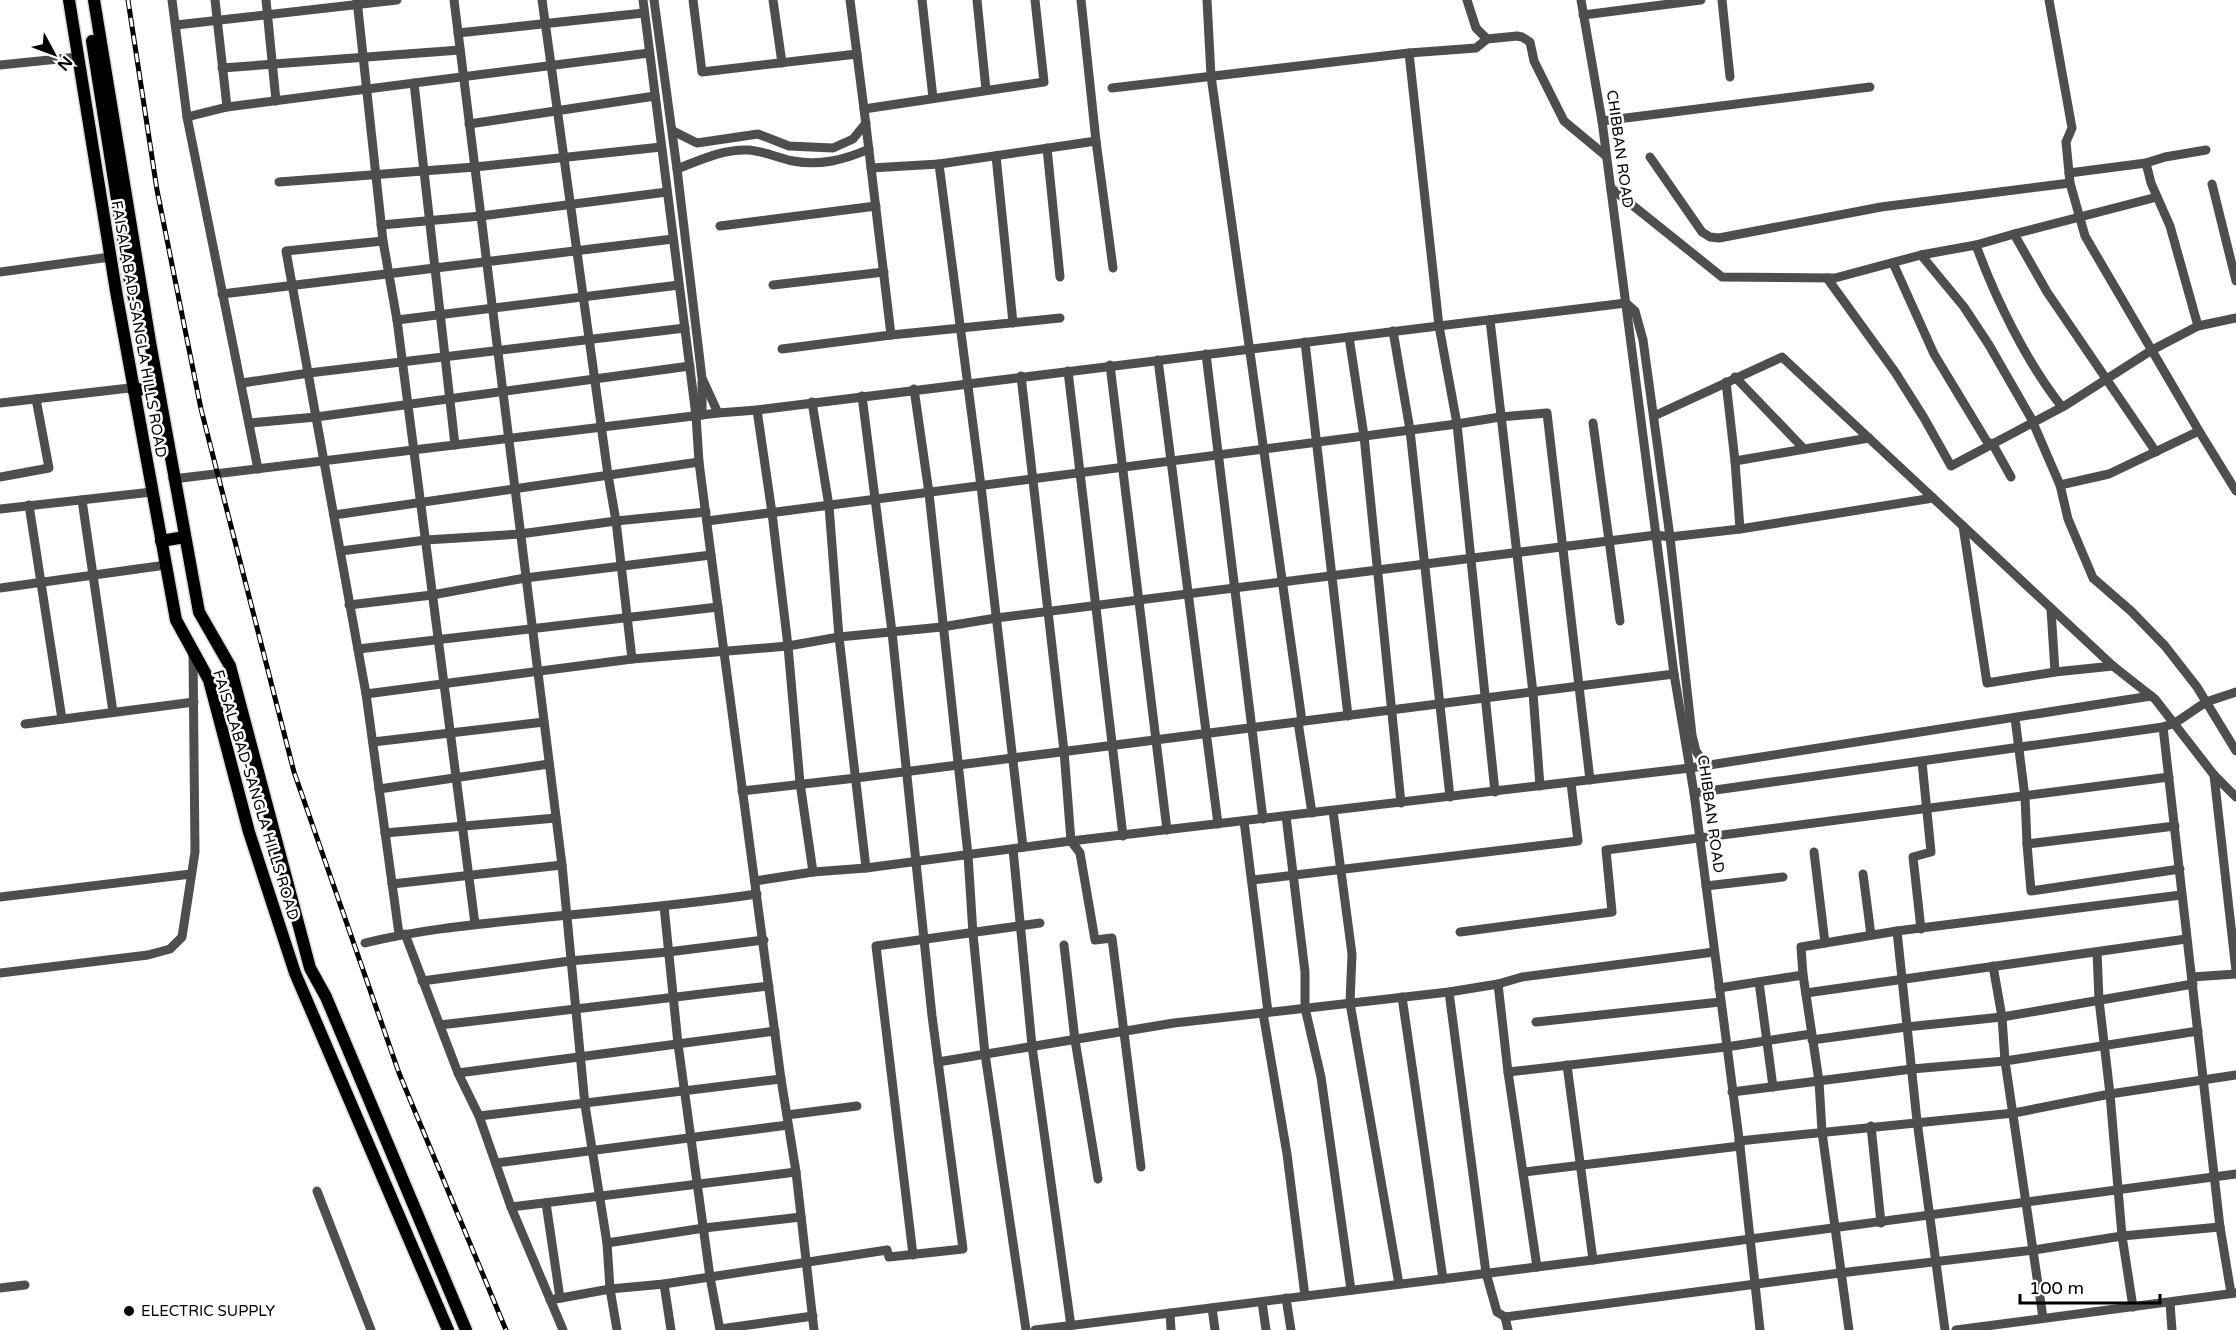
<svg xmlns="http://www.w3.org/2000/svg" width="2236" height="1330" viewBox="0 0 2236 1330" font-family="'Varela Round',sans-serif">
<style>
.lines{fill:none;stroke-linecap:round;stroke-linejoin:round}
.major-casing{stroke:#dbdbdb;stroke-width:15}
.minor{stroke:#4e4e4e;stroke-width:9}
.major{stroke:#000;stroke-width:12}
.rail-casing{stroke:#000;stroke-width:5}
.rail{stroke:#fff;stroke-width:3;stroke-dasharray:9;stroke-linecap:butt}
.poi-dot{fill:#000;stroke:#fff;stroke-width:2}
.labels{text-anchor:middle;stroke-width:5;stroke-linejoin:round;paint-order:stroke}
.street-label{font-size:15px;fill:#000;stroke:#fff}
.poi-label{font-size:15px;fill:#000;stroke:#fff;text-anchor:start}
</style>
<rect width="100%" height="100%" fill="#fff"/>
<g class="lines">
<defs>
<g id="major">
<path d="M 69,0 L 116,291 L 176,620 L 209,680 L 249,832 L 295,973 L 448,1330"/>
<path d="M 94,0 L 150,342 L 199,612 L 230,666 L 310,968 L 326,997 L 466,1330"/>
<path d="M 92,41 L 131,288 L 138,310"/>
<path d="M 134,391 L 158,386"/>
<path d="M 161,541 L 185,537"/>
</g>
</defs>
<use href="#major" class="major-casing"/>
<g class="minor">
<path d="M 172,0 L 187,117 L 258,469"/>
<path d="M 215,0 L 227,107 L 649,53"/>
<path d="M 266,0 L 276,101"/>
<path d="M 357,0 L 383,241 L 397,320 L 475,924"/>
<path d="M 454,0 L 562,865 L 585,1105 L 607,1243 L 610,1289 L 617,1330"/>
<path d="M 542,0 L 608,475 L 616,521 L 632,659"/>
<path d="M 643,0 L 696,416 L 699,462 L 711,555 L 781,1079 L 796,1172 L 814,1330"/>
<path d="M 654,0 L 677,169"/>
<path d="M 693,0 L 702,72 L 857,54"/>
<path d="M 773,0 L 782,63"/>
<path d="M 850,0 L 864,109 L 1044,82 L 1035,0"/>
<path d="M 922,0 L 933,98"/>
<path d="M 977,0 L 986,90"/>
<path d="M 1207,0 L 1211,76 L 1302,721"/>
<path d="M 1467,0 L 1476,28 L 1487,39"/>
<path d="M 1581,0 L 1602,121 L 1674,674 L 1694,793 L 1740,1146 L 1760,1330"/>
<path d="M 1722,0 L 1730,77"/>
<path d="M 2049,0 L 2072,128 L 2066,142 L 2070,183 L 2085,236 L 2199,431 L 2236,491"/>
<path d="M 1583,15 L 1701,0"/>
<path d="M 176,25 L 397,0"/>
<path d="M 458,33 L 644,13"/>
<path d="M 1409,53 L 1439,326 L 1457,424 L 1495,792"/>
<path d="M 0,65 L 78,57"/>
<path d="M 222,68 L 460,50"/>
<path d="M 414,83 L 455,445"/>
<path d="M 1112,88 L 1409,53 L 1476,48 L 1487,39 L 1517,36 L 1522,37 L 1530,42 L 1534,61 L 1564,121 L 1606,156"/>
<path d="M 187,117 L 227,107"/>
<path d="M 1602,121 L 1870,87"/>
<path d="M 469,124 L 655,96"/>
<path d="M 673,131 L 697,143 L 758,134 L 789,146 L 833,148 L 853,139 L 866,123"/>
<path d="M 1096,141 L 1113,268"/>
<path d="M 1047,148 L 1060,277"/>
<path d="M 996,156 L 1013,323"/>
<path d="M 1650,157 L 1702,232 L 1710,237 L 1719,238 L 1881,207 L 2070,183"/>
<path d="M 2146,163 L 2165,157 L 2206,150"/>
<path d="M 871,168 L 939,164"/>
<path d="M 2069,173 L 2146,163 L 2151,183 L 2170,226 L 2198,326"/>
<path d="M 279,182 L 475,167 L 661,147"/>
<path d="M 2212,184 L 2236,281"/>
<path d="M 1611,188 L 1722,277 L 1835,278 L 1921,255 L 1976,245 L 2014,234"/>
<path d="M 381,225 L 481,216 L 667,192"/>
<path d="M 720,226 L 876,206"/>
<path d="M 383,241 L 286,251 L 366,694 L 399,934"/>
<path d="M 1976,245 C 1995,298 2027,363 2062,407"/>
<path d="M 1921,255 L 1964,307 L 1989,345 L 2031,418 L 2060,485 L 2068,519 L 2093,578 L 2131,611 L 2165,646 L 2197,687 L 2236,751"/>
<path d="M 1893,263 L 1934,354 L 1989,445"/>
<path d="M 0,272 L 110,257"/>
<path d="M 1827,278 L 1895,372 L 1924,418 L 1951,466 L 2066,405 L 2152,350 L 2198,326 L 2236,318"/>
<path d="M 773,285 L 884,272"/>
<path d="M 222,294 L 673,239"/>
<path d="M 1626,303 L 1635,311 L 1643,340 L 1670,537 L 1692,735 L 1696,751 L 1706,766"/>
<path d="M 397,320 L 679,285"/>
<path d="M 1490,320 L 1533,693 L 1540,786"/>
<path d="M 1393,331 L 1410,430 L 1450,797"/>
<path d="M 891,335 L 1060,318"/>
<path d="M 1349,337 L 1364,436 L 1401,803"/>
<path d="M 1305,342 L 1348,716"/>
<path d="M 782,349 L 891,335 L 864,109"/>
<path d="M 1206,354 L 1263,819"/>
<path d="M 1158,360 L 1218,824"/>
<path d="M 1110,365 L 1167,830"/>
<path d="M 1068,371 L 1123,836"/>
<path d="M 1021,376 L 1064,751 L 1071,841 L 1080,853 L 1095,940 L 1112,938 L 1141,1167"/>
<path d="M 1735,377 L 1804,449"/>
<path d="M 1726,382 L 1735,461 L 1869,438"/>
<path d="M 242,383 L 309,373 L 685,328"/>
<path d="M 914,389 L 929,493 L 968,855 L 973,934 L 985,1054 L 1026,1330"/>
<path d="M 812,402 L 829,506 L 839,637 L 866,868"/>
<path d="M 0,403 L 138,387"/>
<path d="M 757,410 L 772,513 L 788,646 L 800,783 L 813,872"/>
<path d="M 718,413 L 702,378 L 677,169 C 700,160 723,149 748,150 C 764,151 778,158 793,161 C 820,166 844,160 869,149"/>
<path d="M 702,415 L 702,382"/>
<path d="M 1654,416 L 1782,357 L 2113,666 L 2155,699 L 2214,775 L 2236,797"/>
<path d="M 250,423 L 316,417 L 690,366"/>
<path d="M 1593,423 L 1620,621"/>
<path d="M 1992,443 L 2011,477"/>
<path d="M 2156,452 L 2047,292 L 2014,234 L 2157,197"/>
<path d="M 1735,461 L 1740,529"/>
<path d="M 0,477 L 49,468 L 36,399"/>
<path d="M 173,479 L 718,413 L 757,410 L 1626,303"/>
<path d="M 2060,485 L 2109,474 L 2199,431"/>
<path d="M 82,500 L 113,712"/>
<path d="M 29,505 L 62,719"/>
<path d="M 0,509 L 152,492"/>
<path d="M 334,515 L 699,462"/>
<path d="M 707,521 L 1457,424 L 1500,417 L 1547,413 L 1590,780"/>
<path d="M 1963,526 L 1987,683 L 2055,672 L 2113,666"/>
<path d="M 341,551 L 426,540 L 520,534 L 616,521 L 706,512"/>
<path d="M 0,588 L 166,565"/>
<path d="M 349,605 L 432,595 L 525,578 L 711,555"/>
<path d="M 2051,609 L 2055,672"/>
<path d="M 358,649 L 718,607"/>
<path d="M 366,694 L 632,659 L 788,646 L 839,637 L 942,627 L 996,618 L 1656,535 L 1670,537 L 1740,529 L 1933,498"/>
<path d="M 2015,718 L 2025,797 L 2027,844"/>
<path d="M 1298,722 L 1312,813"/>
<path d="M 25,724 L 194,702"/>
<path d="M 2163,727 L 2220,1227 L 2231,1293"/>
<path d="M 373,742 L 544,722"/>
<path d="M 2214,775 L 2236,971"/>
<path d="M 379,789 L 549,764"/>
<path d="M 742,791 L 856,778 L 1674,674"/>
<path d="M 1694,793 L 2163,727 L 2175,723 L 2206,702 L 2236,692"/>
<path d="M 1333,811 L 1352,954 L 1350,1003 L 1399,1284"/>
<path d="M 1286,816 L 1305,972 L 1305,1008 L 1321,1077 L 1351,1290"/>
<path d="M 1244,821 L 1268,1012"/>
<path d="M 2175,826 L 2027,844 L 2031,891 L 2180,869"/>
<path d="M 385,833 L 556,818"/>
<path d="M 1023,847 L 981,486 L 939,164 L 1096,141 L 1081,0"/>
<path d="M 1013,849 L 1032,1046 L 1071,1326"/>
<path d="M 1814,852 L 1825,943"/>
<path d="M 1863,874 L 1871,935"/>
<path d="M 1253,880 L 1578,841 L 1571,783"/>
<path d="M 755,881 L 813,872 L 866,868 L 1071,841 L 1690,768 L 2151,696"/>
<path d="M 392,884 L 562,865"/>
<path d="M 1706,886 L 1783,877"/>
<path d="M 0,897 L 191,874"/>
<path d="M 664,906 L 678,1044 L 710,1277 L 720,1330"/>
<path d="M 1921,929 L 1913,857 L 1931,852 L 1922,762"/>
<path d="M 1897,931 L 1917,1121 L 1945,1330"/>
<path d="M 1460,932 L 1612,912 L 1606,850 L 2169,777"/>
<path d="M 405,934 L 458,1073 L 479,1116 L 511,1207 L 563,1330"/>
<path d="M 365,943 C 422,929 480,924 538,918 C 611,911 684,905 757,894"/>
<path d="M 1064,945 L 1075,1040 L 1098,1179"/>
<path d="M 2097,952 L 2099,1000 L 2110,1094 L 2122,1236 L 2133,1307"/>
<path d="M 1993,966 L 2002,1017 L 2005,1061 L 2043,1318"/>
<path d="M 0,973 L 148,955 L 170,949 L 182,937 L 195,852 L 193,653"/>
<path d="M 2192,977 L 2236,974"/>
<path d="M 422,981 L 570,961 L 668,952 L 764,940"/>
<path d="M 1759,982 L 1773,1087"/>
<path d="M 1498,984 L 1508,1072 L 1537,1267"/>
<path d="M 1719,988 L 1803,975"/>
<path d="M 1449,992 L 1486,1273 L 1497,1312 L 1505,1317 L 1840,1273 L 2034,1250 L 2122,1236 L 2220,1227"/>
<path d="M 1806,993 L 2186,939"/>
<path d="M 1402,997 L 1443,1279"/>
<path d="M 1263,1013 L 1287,1154 L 1305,1296"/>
<path d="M 1536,1022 L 1720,1002"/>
<path d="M 440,1025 L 769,986"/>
<path d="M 1812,1040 L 1906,1027 L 2002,1017 L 2193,984"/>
<path d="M 938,1062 L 1174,1023 L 1449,992 L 1498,984 L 1522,977 L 1714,952"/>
<path d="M 1567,1065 L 1593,1260"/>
<path d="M 1508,1072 L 1726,1047 L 1811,1034"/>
<path d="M 458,1073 L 775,1031"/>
<path d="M 1732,1092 L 1912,1069 L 2005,1061 L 2198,1031"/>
<path d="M 787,1115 L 857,1106"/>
<path d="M 479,1116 L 781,1079"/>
<path d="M 1871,1126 L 1881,1223"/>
<path d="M 1739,1141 L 2014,1113 L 2110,1094 L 2236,1075"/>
<path d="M 496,1163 L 788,1125"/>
<path d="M 1524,1172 L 1740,1146"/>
<path d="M 317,1191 L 371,1330"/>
<path d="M 546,1203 L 560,1298"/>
<path d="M 511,1207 L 796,1172"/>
<path d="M 607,1243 L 704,1228 L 801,1217"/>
<path d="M 913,1255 L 876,946 L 1040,923"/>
<path d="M 664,1284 L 671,1330"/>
<path d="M 0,1288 L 25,1285"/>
<path d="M 1286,1298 L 1291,1330"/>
<path d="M 550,1300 L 610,1289 L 664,1284 L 887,1250 L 889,1257 L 963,1249 L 932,1016 L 892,632 L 862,396"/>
<path d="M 1262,1302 L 1266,1330"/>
<path d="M 2170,1303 L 2172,1330"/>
<path d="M 1212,1308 L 1215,1330"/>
<path d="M 1170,1313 L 1171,1330"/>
<path d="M 1505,1317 L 1508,1330"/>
<path d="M 720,1329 L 813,1316"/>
<path d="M 1035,1330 L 1593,1260 L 2236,1174"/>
<path d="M 1849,1330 L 1822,1132 L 1819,1081 L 1803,975 L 1801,947 L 1897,931 L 2181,895"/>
<path d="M 1956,1330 L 2236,1293"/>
</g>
<use href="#major" class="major"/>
<defs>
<path id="rail" d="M 128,0 L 157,190 L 201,409 L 294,772 L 399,1073 L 506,1330"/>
</defs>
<use href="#rail" class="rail-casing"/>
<use href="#rail" class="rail"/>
</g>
<circle class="poi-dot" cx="129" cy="1311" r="6"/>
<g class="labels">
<g class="street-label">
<text transform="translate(1620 149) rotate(82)" y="5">CHIBBAN ROAD</text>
<text transform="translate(139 329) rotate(80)" y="5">FAISALABAD-SANGLA HILLS ROAD</text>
<text transform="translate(256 795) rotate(73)" y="5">FAISALABAD-SANGLA HILLS ROAD</text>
<text transform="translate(1711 814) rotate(82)" y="5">CHIBBAN ROAD</text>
</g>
<g class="poi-label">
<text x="141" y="1316">ELECTRIC SUPPLY</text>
</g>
</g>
<g transform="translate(54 54) rotate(131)" stroke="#ffffff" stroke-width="4.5" paint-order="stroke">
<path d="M0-4.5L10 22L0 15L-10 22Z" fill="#000000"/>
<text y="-9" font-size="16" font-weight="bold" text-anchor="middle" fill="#000000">N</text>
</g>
<path d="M2020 1294v9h140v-9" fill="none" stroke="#000000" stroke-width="3"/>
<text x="2029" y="1294" font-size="18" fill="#000000" stroke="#ffffff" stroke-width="4.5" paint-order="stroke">100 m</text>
</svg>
